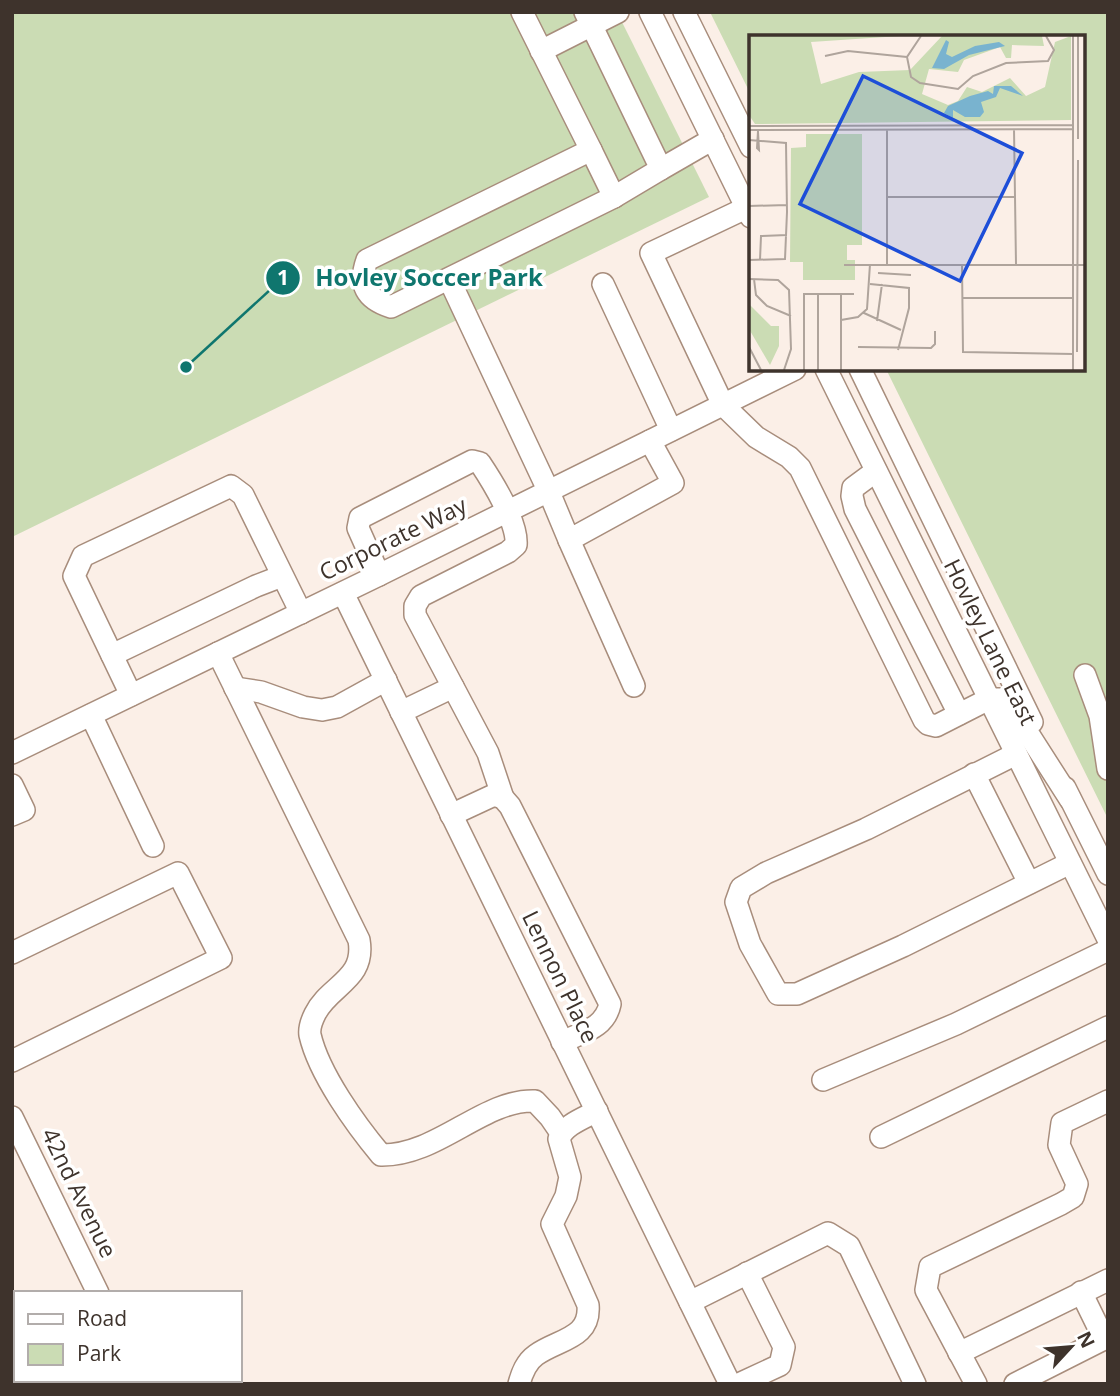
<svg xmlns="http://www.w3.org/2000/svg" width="1120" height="1396" viewBox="0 0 1120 1396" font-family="'Open Sans',sans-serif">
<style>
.green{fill:#cbdcb4}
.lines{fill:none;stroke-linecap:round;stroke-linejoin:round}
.minor-casing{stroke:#a88d7c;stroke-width:24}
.minor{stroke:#fff;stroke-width:21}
.labels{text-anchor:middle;stroke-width:7;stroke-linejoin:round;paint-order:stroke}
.street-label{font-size:23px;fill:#3e332c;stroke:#fff}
.inset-road{fill:none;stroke:#afa49c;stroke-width:2}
.view{fill:#1d4ed8;fill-opacity:0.15;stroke:#1d4ed8;stroke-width:3.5}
.inset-edge{fill:none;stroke:#3e332c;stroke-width:3.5}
.leader{fill:none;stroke:#0f766e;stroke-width:2.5}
.callout-dot{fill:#0f766e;stroke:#fff;stroke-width:2.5}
.mark-label{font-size:21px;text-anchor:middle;font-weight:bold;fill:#fff}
.callout-label{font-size:24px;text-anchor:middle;font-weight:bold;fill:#0f766e;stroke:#fff;stroke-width:7;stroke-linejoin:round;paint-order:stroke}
</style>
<rect width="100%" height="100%" fill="#fbefe7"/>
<g class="green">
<path d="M 12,12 L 617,12 L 709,197 L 12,537 Z"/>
<path d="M 710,12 L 1108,12 L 1108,819 L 886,369 L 1083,369 L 1083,37 L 751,37 L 751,95 Z"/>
</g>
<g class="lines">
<defs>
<g id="minor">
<path d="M 522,12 L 591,150 L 367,260 C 358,285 366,299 391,307 L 614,197 L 661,169 L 585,12"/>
<path d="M 650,12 L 751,217"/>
<path d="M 684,12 L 751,147"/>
<path d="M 541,51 L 618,12"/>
<path d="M 591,150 L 614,197"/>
<path d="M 661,169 L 713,139"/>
<path d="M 746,208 L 651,253 L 723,405 L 756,437 L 789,457 L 800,468 L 924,720 L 928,724 L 936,726 L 989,699 L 1001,699 L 1022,724 L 1070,799"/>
<path d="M 449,279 L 549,492 L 569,540 L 673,483 L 650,441"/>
<path d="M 603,284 L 671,430"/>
<path d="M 826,369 L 1108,939"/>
<path d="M 860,369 L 1032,722"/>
<path d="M 876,471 L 853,488 L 852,496 L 855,509 L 959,714"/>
<path d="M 569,540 L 634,686"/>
<path d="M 379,575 L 358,528 L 360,518 L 472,461 L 480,463 C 492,481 518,523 516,545 L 508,552 L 421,596 L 415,606 L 415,615 L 488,753 L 503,798"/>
<path d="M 343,593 L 730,1384"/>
<path d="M 218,653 L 359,940 C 366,980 329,985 315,1014 C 312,1020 309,1029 310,1035 C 319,1074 356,1125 381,1155 C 438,1156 483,1099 535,1101 L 550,1117 L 561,1133"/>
<path d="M 112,655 L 256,586 L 282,576"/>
<path d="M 1085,675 L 1100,716 L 1108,769"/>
<path d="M 235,688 L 261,692 L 303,707 L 322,710 L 337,707 L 386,680"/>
<path d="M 131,695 L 74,576 L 83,556 L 231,486 L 243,495 L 301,613"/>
<path d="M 401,712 L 453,687"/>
<path d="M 91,715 L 153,846"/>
<path d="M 12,753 L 379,575 L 795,369"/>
<path d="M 1016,754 L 866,829 L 766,873 L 741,888 L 736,902 L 750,944 L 778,994 L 797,994 L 903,946 L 1070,863"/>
<path d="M 974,774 L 1029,883"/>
<path d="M 12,785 L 24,810 L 12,815"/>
<path d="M 1065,788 L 1108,874"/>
<path d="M 451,815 L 494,795 L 503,798 L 510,806 L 610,1004 C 605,1028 583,1032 562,1042"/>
<path d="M 12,953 L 178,873 L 221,958 L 12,1061"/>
<path d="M 823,1080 L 956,1024 L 1108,950"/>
<path d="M 12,1117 L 98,1293"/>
<path d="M 881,1137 L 1108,1027"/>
<path d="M 1081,1292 L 1104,1339"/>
<path d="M 690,1302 L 828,1233 L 849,1246 L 915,1384"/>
<path d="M 959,1353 L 1108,1280"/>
<path d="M 141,1380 L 142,1384"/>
<path d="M 60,1384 L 67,1380"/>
<path d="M 519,1384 C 522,1373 526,1362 536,1355 C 558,1339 591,1339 588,1305 L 552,1224 L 566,1196 L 570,1177 L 559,1139 C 564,1125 584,1118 597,1111"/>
<path d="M 739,1384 L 780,1365 L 784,1347 L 747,1273"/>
<path d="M 976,1384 L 926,1290 L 930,1267 L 1061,1204 L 1073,1197 L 1077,1184 L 1059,1145 L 1062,1123 L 1108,1101"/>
<path d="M 1015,1384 L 1108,1337"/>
</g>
</defs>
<use href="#minor" class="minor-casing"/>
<use href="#minor" class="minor"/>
</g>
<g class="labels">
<g class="street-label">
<text transform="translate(393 539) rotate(-26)" y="8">Corporate Way</text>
<text transform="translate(990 642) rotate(64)" y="8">Hovley Lane East</text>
<text transform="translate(560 977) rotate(64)" y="8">Lennon Place</text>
<text transform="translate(79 1193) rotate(64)" y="8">42nd Avenue</text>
</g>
</g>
<g transform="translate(749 35)">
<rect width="336" height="336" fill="#fbefe7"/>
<path d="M 0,1 L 151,1 L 62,7 L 72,49 L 110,37 L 161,35 L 193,1 L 293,1 L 295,11 L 263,10 L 262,23 L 257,23 L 251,12 L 215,25 L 209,37 L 180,34 L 173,59 L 199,70 L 209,66 L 218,52 L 233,57 L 261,43 L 277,61 L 296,52 L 306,7 L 322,1 L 322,85 L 6,89 L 0,80 ZM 57,99 L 113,99 L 113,210 L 98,210 L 98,225 L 106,225 L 106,245 L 54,245 L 54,227 L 41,227 L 42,113 L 57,112 ZM 0,269 L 22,291 L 30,291 L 30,311 L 21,330 L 0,294 Z" fill="#cbdcb4"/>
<path d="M 197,5 L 200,7 L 197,19 L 203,22 L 226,11 L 250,7 L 256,11 L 220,20 L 195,34 L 183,33 ZM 245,51 L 262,51 L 274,61 L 251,53 L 247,62 L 232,67 L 235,77 L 231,82 L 216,82 L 204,75 L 204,83 L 195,78 L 199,71 L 221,61 L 239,56 L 244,59 Z" fill="#79b3cf"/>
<path class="inset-road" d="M 172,1 L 158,22 L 162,42 L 171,48 L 209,54 L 224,41 L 257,28 L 299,26 L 305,15 L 297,1M 329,1 L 329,104M 76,21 L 99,16 L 158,22M 0,91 L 324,90M 138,94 L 138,229M 265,94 L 267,229M 0,95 L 324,94M 9,96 L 8,113 L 10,115 L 9,97M 0,105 L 37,108 L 38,177 L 36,224 L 0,225M 138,162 L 267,162M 0,171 L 38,170M 11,225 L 12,201 L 38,200M 213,229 L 214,317 L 324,319M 95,230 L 336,230M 129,238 L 162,240M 0,244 L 29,245 L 40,255 L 42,314 L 35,335M 5,244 L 7,260 L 18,271 L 42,281M 121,249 L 160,253 L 160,273 L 149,315M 69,259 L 69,335M 92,259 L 92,335M 213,263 L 323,263M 115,278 L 152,295M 92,285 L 109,282 L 118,274 L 121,229M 128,286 L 133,249M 0,312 L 12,335M 109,312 L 182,313 L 186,309 L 186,296M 328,317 L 329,125M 55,335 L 55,259 L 105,259M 324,335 L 324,1"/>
<path class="view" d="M 114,41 L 273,118 L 211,246 L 51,169 Z"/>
<rect width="336" height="336" class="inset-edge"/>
</g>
<path class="leader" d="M186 367L283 278"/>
<g class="callout-dot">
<circle cx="186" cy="367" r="7"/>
<circle cx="283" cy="278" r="18"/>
</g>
<g class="mark-label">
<text x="283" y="285">1</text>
</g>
<g class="callout-label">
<text x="429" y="286">Hovley Soccer Park</text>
</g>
<rect width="1120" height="1396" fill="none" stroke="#3e332c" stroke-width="28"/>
<rect x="14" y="1291" width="228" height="91" fill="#ffffff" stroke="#b2adab" stroke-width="2"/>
<rect x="28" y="1314" width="35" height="10" fill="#ffffff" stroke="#b2adab" stroke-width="2"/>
<text x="77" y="1326" font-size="21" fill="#3e332c">Road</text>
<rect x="28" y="1344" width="35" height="21" fill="#cbdcb4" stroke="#b2adab" stroke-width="2"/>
<text x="77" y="1361" font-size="21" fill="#3e332c">Park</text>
<g transform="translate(1071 1347) rotate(64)" stroke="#ffffff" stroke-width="5" paint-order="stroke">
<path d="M0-5L12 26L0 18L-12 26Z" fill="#3e332c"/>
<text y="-10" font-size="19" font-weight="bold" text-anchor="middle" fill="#3e332c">N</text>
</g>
</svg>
